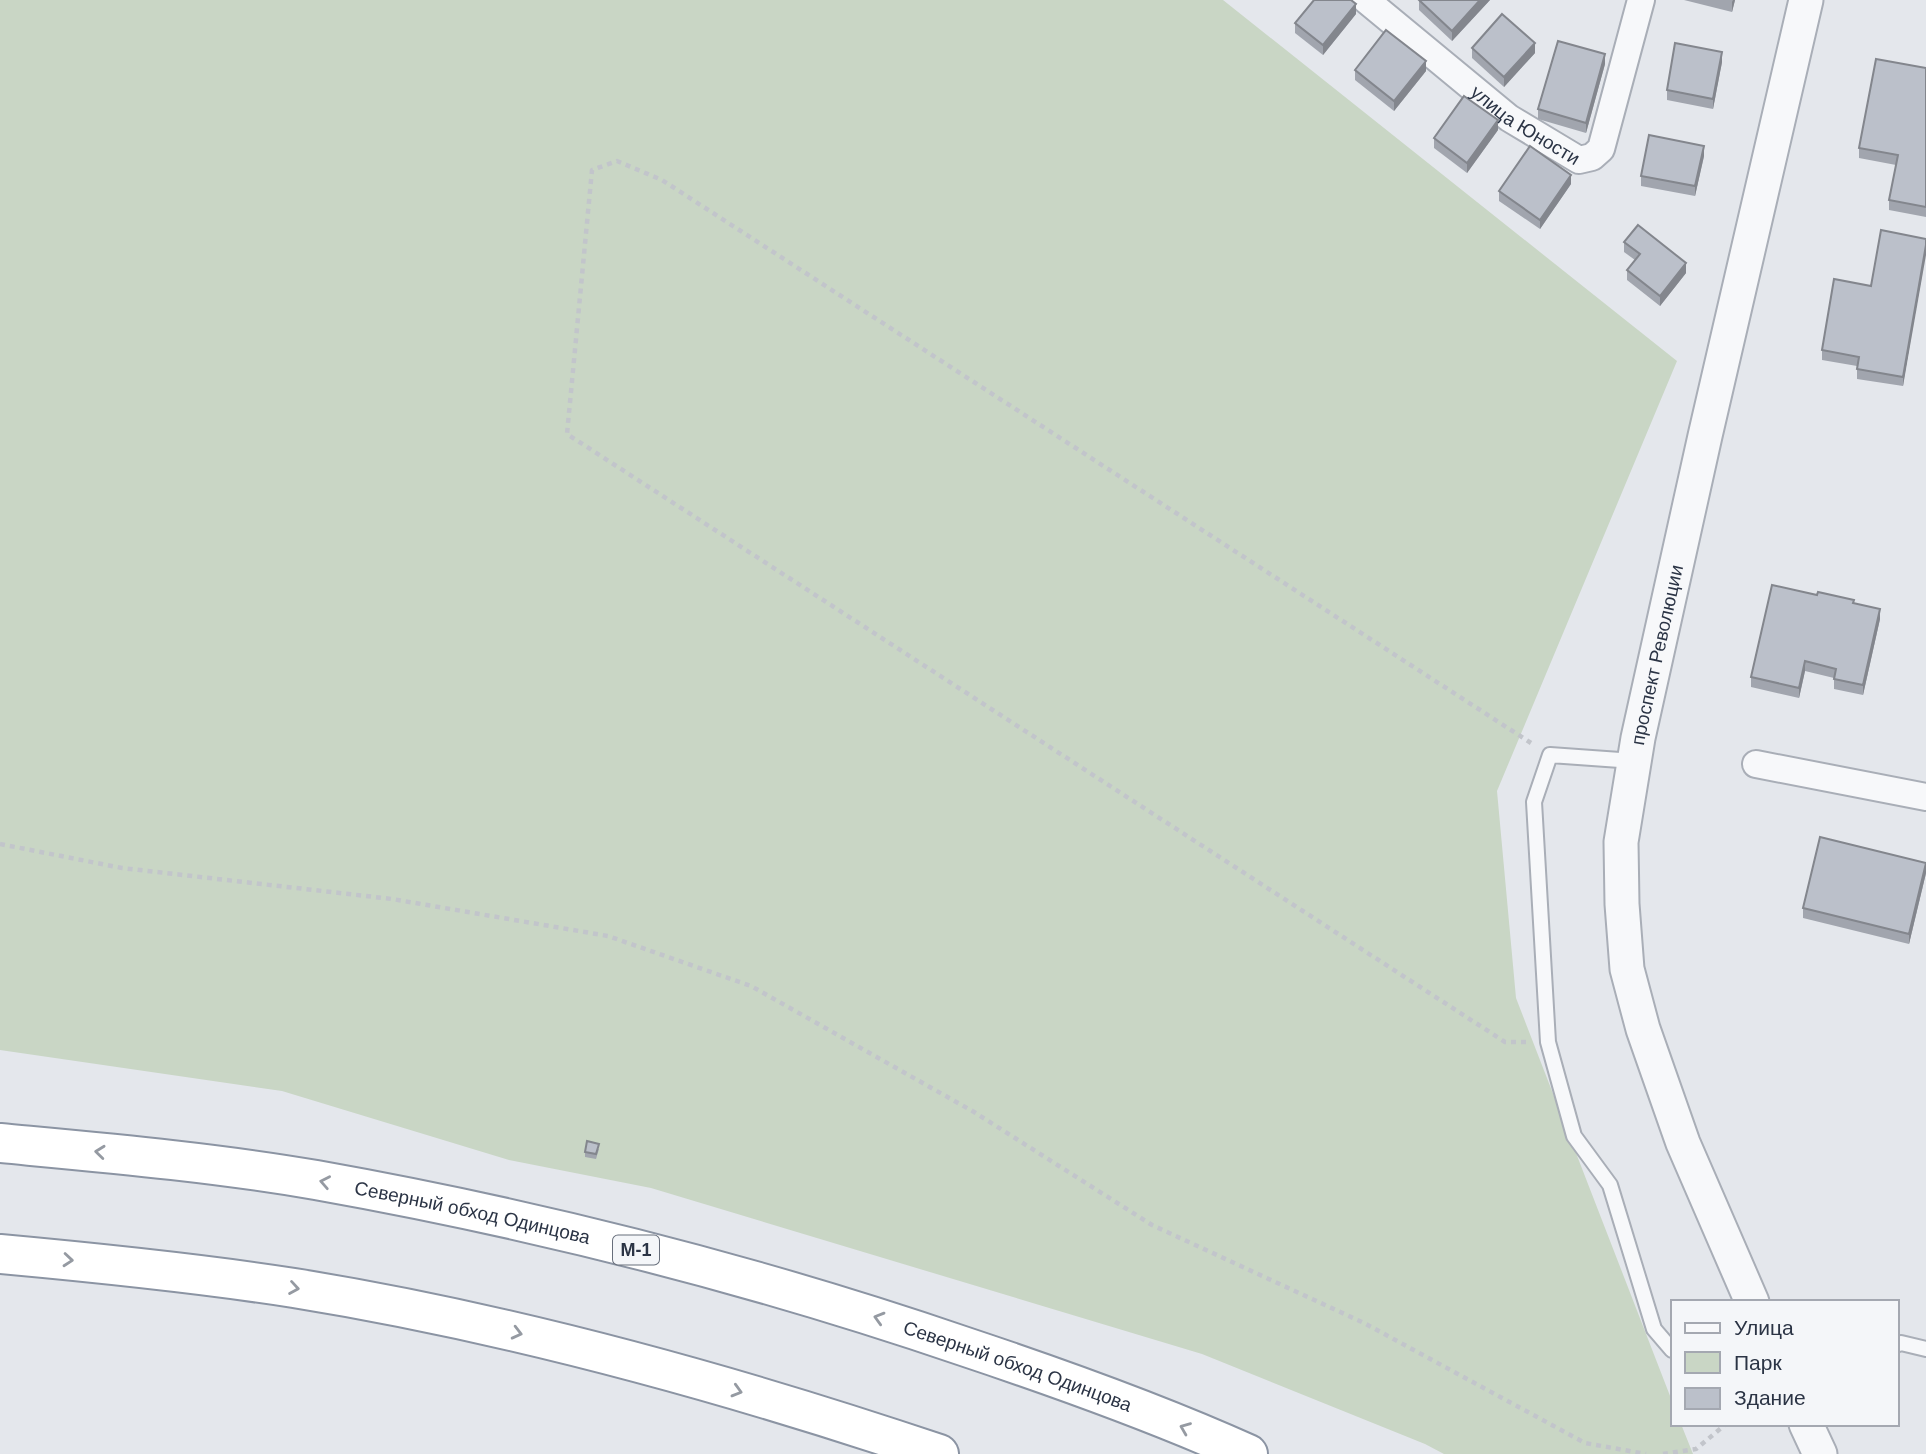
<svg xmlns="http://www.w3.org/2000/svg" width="1926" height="1454" viewBox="0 0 1926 1454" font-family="Arial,sans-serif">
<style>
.green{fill:#c9d6c5}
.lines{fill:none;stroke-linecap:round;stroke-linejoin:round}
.service-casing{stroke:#a9aeb7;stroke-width:18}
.minor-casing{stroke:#a9aeb7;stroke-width:30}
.tertiary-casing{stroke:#a9aeb7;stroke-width:37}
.trunk-casing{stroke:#8b94a3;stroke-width:42}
.path{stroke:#c2c5cb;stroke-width:4.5;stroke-dasharray:5 5;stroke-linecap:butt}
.service{stroke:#f7f8fa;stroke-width:14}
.minor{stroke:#f7f8fa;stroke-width:26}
.tertiary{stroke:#f7f8fa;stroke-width:33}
.trunk{stroke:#fff;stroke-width:38}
.wall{fill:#a1a5ae}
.shaded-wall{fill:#83868d}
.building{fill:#bbc0ca;stroke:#83868d;stroke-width:2}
.oneway{stroke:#959aa2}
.labels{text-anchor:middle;stroke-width:5;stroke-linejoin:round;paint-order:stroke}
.shield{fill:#f4f6f9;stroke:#676e7b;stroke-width:2}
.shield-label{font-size:18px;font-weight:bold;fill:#2b3445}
.street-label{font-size:19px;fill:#2b3445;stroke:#f4f6f9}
</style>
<rect width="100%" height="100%" fill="#e4e7ec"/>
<path class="green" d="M 0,0 L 1223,0 L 1677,361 L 1497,791 L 1516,998 L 1672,1401 L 1672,1424 L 1681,1424 L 1693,1454 L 1444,1454 L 1425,1444 L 1202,1354 L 651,1188 L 509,1160 L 282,1091 L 0,1050 Z"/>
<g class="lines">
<defs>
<g id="service">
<path d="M 1634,761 L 1550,755 L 1534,802 L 1548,1042 L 1574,1136 L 1610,1185 L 1654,1329 L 1672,1350"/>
<path d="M 1896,1345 L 1901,1343 L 1926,1349"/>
</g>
<g id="minor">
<path id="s1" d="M 1366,0 L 1509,118 L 1579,160 L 1592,157 L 1601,149 L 1641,0"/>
<path d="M 1756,764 L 1926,797"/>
</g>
<g id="tertiary">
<path id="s2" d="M 1752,1302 L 1683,1143 L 1643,1029 L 1627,969 L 1622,904 L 1621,842 L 1638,738 L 1705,436 L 1806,0"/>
<path d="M 1806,1424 L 1820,1454"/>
</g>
<g id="trunk">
<path id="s3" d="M 0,1143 C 106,1153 211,1162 316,1180 C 535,1219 752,1274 963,1346 C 1059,1378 1155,1412 1248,1454"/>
<path d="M 0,1254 C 98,1263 197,1273 294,1288 C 511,1323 731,1384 939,1454"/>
</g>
</defs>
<use href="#service" class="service-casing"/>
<use href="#minor" class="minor-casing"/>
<use href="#tertiary" class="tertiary-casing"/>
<use href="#trunk" class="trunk-casing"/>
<g class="path">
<path d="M 0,844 L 122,868 L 392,899 L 608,936 L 751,986 L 974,1112 L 1152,1225 L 1364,1323 L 1585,1443 L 1646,1454"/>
<path d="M 1526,1042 L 1505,1042 L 567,434 L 592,170 L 617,161 L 662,180 L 1531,743"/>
<path d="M 1663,1454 L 1696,1449 L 1726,1424"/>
</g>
<use href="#service" class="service"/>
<use href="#minor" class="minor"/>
<use href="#tertiary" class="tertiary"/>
<use href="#trunk" class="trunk"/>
</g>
<g class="wall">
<path d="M 1419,0 L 1490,0 L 1452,41 L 1419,10 Z"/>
<path d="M 1684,0 L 1735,0 L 1732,12 Z"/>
<path d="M 1356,14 L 1323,55 L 1295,33 L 1295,23 Z"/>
<path d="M 1472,48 L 1535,53 L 1504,87 L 1472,58 Z"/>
<path d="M 1722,62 L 1713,109 L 1667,100 L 1667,90 Z"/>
<path d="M 1605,64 L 1586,133 L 1538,119 L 1538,109 Z"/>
<path d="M 1926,68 L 1926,217 L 1889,210 L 1889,200 L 1896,165 L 1859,158 L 1859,148 Z"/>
<path d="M 1355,70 L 1426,71 L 1394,111 L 1355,80 Z"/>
<path d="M 1498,130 L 1467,173 L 1434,148 L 1434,138 Z"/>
<path d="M 1704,156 L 1695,196 L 1641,186 L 1641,176 Z"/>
<path d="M 1571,184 L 1540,229 L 1499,201 L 1499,191 Z"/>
<path d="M 1926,239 L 1903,386 L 1857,379 L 1857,366 L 1822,360 L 1822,350 Z"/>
<path d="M 1624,242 L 1686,273 L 1660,306 L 1627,280 L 1627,270 L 1635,260 L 1624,252 Z"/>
<path d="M 1854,604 L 1880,619 L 1863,695 L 1834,689 L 1834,678 L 1805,671 L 1799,698 L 1751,687 L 1751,677 Z"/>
<path d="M 1926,873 L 1909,944 L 1803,918 L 1803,908 Z"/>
<path d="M 599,1149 L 596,1159 L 585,1157 L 585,1152 Z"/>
</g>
<g class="shaded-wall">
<path d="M 1480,0 L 1490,0 L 1452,41 L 1452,31 Z"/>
<path d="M 1733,0 L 1735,0 L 1732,12 L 1732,2 Z"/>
<path d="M 1356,4 L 1356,14 L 1323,55 L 1323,45 Z"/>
<path d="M 1535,43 L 1535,53 L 1504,87 L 1504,77 Z"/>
<path d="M 1722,52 L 1722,62 L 1713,109 L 1713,99 Z"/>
<path d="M 1605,54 L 1605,64 L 1586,133 L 1586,123 Z"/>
<path d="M 1426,61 L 1426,71 L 1394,111 L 1394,101 Z"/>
<path d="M 1498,120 L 1498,130 L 1467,173 L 1467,163 Z"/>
<path d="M 1704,146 L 1704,156 L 1695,196 L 1695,186 Z"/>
<path d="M 1571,175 L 1571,184 L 1540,229 L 1540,220 Z"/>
<path d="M 1926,245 L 1926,255 L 1903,386 L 1903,377 Z"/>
<path d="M 1686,263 L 1686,273 L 1660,306 L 1660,296 Z"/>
<path d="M 1880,609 L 1880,619 L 1863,695 L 1863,685 Z"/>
<path d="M 1805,661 L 1805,671 L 1799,698 L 1799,688 Z"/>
<path d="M 1926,863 L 1926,873 L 1909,944 L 1909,934 Z"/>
</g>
<g class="building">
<path d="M 1314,0 L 1351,0 L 1356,4 L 1323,45 L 1295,23 Z"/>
<path d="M 1419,0 L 1480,0 L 1452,31 Z"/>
<path d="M 1502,14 L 1535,43 L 1504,77 L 1472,48 Z"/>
<path d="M 1386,30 L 1426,61 L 1394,101 L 1355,70 Z"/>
<path d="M 1558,41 L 1605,54 L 1586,123 L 1538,109 Z"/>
<path d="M 1675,43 L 1722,52 L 1713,99 L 1667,90 Z"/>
<path d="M 1876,59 L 1926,68 L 1926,207 L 1889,200 L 1898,155 L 1859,148 Z"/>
<path d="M 1464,96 L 1498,120 L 1467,163 L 1434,138 Z"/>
<path d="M 1649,135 L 1704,146 L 1695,186 L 1641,176 Z"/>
<path d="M 1530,146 L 1571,175 L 1540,220 L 1499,191 Z"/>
<path d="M 1638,225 L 1686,263 L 1660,296 L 1627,270 L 1640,254 L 1624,242 Z"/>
<path d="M 1881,230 L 1926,239 L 1926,245 L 1903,377 L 1857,369 L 1859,357 L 1822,350 L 1834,279 L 1871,286 Z"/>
<path d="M 1772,585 L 1817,595 L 1818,592 L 1854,600 L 1853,603 L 1880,609 L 1863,685 L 1834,679 L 1836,669 L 1805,661 L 1799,688 L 1751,677 Z"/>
<path d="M 1820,837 L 1926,863 L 1909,934 L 1803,908 Z"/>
<path d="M 587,1141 L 599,1144 L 596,1154 L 585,1152 Z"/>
</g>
<defs><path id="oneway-chevron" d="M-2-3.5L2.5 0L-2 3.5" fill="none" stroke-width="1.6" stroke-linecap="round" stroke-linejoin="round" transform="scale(1.75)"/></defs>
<g class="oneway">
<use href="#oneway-chevron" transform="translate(100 1152) rotate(-174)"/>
<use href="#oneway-chevron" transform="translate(325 1182) rotate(-169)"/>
<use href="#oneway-chevron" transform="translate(68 1260) rotate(5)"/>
<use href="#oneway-chevron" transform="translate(294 1288) rotate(9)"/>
<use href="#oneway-chevron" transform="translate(879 1318) rotate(-164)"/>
<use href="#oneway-chevron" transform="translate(517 1333) rotate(14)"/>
<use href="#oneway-chevron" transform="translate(737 1391) rotate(16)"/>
<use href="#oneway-chevron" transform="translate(1185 1428) rotate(-158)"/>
</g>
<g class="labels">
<rect class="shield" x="613" y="1235.5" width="46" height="29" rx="5"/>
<g class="shield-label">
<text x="636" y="1256">М-1</text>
</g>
<g class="street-label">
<text dy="7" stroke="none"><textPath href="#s1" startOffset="203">улица Юности</textPath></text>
<text dy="7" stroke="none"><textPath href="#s2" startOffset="674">проспект Революции</textPath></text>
<text dy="7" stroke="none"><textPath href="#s3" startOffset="478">Северный обход Одинцова</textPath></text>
<text dy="7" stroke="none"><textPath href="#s3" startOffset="1045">Северный обход Одинцова</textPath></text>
</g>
</g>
<rect x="1671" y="1300" width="228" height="126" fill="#f4f6f9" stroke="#a4a8b1" stroke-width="2"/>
<rect x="1685" y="1323" width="35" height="10" fill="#f7f8fa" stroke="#a4a8b1" stroke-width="2"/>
<text x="1734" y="1335" font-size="21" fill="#2b3445">Улица</text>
<rect x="1685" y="1352" width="35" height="21" fill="#c9d6c5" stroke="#a4a8b1" stroke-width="2"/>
<text x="1734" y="1370" font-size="21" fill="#2b3445">Парк</text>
<rect x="1685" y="1388" width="35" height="21" fill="#bbc0ca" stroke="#a4a8b1" stroke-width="2"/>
<text x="1734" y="1405" font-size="21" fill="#2b3445">Здание</text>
</svg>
